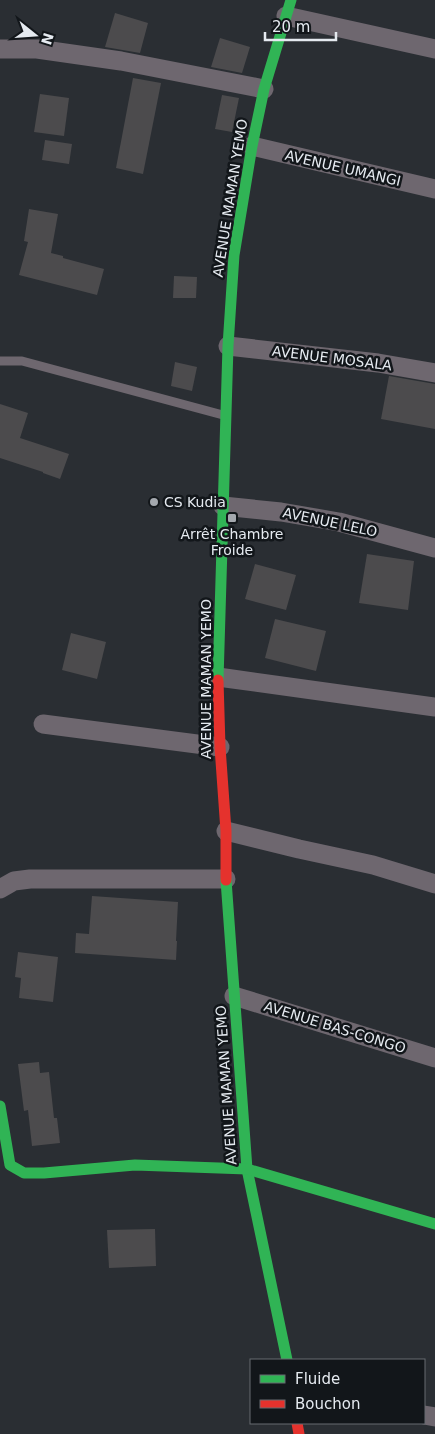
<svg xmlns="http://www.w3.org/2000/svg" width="435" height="1434" viewBox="0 0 435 1434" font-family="'DejaVu Sans',sans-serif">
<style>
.building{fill:#4c4b4d}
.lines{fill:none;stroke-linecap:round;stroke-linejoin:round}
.lane{stroke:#6e676f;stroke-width:9}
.street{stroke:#6e676f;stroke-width:19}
.fast{stroke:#30b455;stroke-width:11}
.jam{stroke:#e5322d;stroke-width:11}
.poi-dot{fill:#a4a8ae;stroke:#12161a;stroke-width:2}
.labels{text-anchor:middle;stroke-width:5;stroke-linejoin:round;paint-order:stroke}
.street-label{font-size:14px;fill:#e5eaf0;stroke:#12161a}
.poi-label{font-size:14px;fill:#e5eaf0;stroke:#12161a;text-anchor:start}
</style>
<rect width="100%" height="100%" fill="#2a2e33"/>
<g class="building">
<path d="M 115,13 L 148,23 L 140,53 L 105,47 Z"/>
<path d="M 220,38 L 250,47 L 242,73 L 211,67 Z"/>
<path d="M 133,78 L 161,83 L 143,174 L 116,168 Z"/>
<path d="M 40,94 L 69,98 L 64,136 L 34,132 Z"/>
<path d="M 222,95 L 239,98 L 232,132 L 215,129 Z"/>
<path d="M 45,140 L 72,144 L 69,164 L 42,160 Z"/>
<path d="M 29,209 L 58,214 L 51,253 L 63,256 L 63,258 L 104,269 L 97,295 L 19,275 L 28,242 L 24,241 Z"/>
<path d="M 174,276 L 197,277 L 196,298 L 173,298 Z"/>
<path d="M 175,362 L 197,367 L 192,391 L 171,386 Z"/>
<path d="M 389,376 L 435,384 L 435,429 L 381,419 Z"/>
<path d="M 0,404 L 28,413 L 20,438 L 69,454 L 60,479 L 43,473 L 43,472 L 0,458 Z"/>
<path d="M 367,554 L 414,561 L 408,610 L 359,603 Z"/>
<path d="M 255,564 L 296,575 L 286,610 L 245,599 Z"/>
<path d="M 275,619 L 326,631 L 316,671 L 265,658 Z"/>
<path d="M 71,633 L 106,642 L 97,679 L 62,670 Z"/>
<path d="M 92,896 L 178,902 L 176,941 L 177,941 L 176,960 L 75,953 L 76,933 L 89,934 Z"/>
<path d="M 18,952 L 58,957 L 53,1002 L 19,998 L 21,978 L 15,977 Z"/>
<path d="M 39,1062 L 40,1073 L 49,1072 L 54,1118 L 57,1118 L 60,1143 L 32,1146 L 28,1110 L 24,1111 L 18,1064 Z"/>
<path d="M 155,1229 L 156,1266 L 109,1268 L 107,1230 Z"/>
</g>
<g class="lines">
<path class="lane" d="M 0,361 L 22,361 L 223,415"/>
<g class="street">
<path d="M 286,16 L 435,49"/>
<path d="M 0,49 L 37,49 L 121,61 L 264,89"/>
<path d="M 252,146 L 435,189"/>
<path d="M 228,346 L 378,363 L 435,373"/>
<path d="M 223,506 L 281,512 L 339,522 L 435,548"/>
<path d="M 218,677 L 435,707"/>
<path d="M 43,724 L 220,747"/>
<path d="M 226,831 L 299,849 L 373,865 L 435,884"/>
<path d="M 0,889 L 14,881 L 30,879 L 226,879"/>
<path d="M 234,996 L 435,1058"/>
<path d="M 424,1415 L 435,1417"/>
</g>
<g class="fast">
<path d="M 218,680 L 228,346 L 234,255 L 252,146 L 264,89 L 291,0"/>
<path d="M 226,880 L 247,1169 L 287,1360"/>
<path d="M 0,1106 L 10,1165 L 24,1173 L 44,1173 L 135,1165 L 247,1169 L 435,1224"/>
</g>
<g class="jam">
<path d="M 218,680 L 220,747 L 226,831 L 226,880"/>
<path d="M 297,1423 L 299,1434"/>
</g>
</g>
<g class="poi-dot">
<circle cx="154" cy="502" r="5"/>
<rect x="227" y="513" width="10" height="10" rx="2.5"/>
</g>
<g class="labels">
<g class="street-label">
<text transform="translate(343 168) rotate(13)" y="5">AVENUE UMANGI</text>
<text transform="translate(230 198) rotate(-81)" y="5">AVENUE MAMAN YEMO</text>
<text transform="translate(332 358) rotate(7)" y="5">AVENUE MOSALA</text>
<text transform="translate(330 522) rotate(12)" y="5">AVENUE LELO</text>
<text transform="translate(206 679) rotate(-90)" y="5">AVENUE MAMAN YEMO</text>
<text transform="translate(335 1027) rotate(17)" y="5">AVENUE BAS-CONGO</text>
<text transform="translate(226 1085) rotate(-94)" y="5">AVENUE MAMAN YEMO</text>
</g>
<g class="poi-label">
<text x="164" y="507">CS Kudia</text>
<text x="232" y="539" text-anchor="middle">Arrêt Chambre<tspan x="232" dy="16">Froide</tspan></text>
</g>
</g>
<rect x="250" y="1359" width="175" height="65" fill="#12161a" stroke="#666b70"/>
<rect x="260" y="1375" width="25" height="8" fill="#30b455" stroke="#666b70"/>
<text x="295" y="1384" font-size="15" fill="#e5eaf0">Fluide</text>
<rect x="260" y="1400" width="25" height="8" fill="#e5322d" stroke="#666b70"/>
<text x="295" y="1409" font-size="15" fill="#e5eaf0">Bouchon</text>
<g transform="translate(35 35) rotate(107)" stroke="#12161a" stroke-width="4" paint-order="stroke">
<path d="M0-4L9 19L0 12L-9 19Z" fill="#e5eaf0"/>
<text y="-8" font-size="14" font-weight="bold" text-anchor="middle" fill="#e5eaf0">N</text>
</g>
<path d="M265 32v8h71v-8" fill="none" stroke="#e5eaf0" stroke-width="2.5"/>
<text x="272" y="32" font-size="15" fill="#e5eaf0" stroke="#12161a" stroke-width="4" paint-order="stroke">20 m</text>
</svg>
